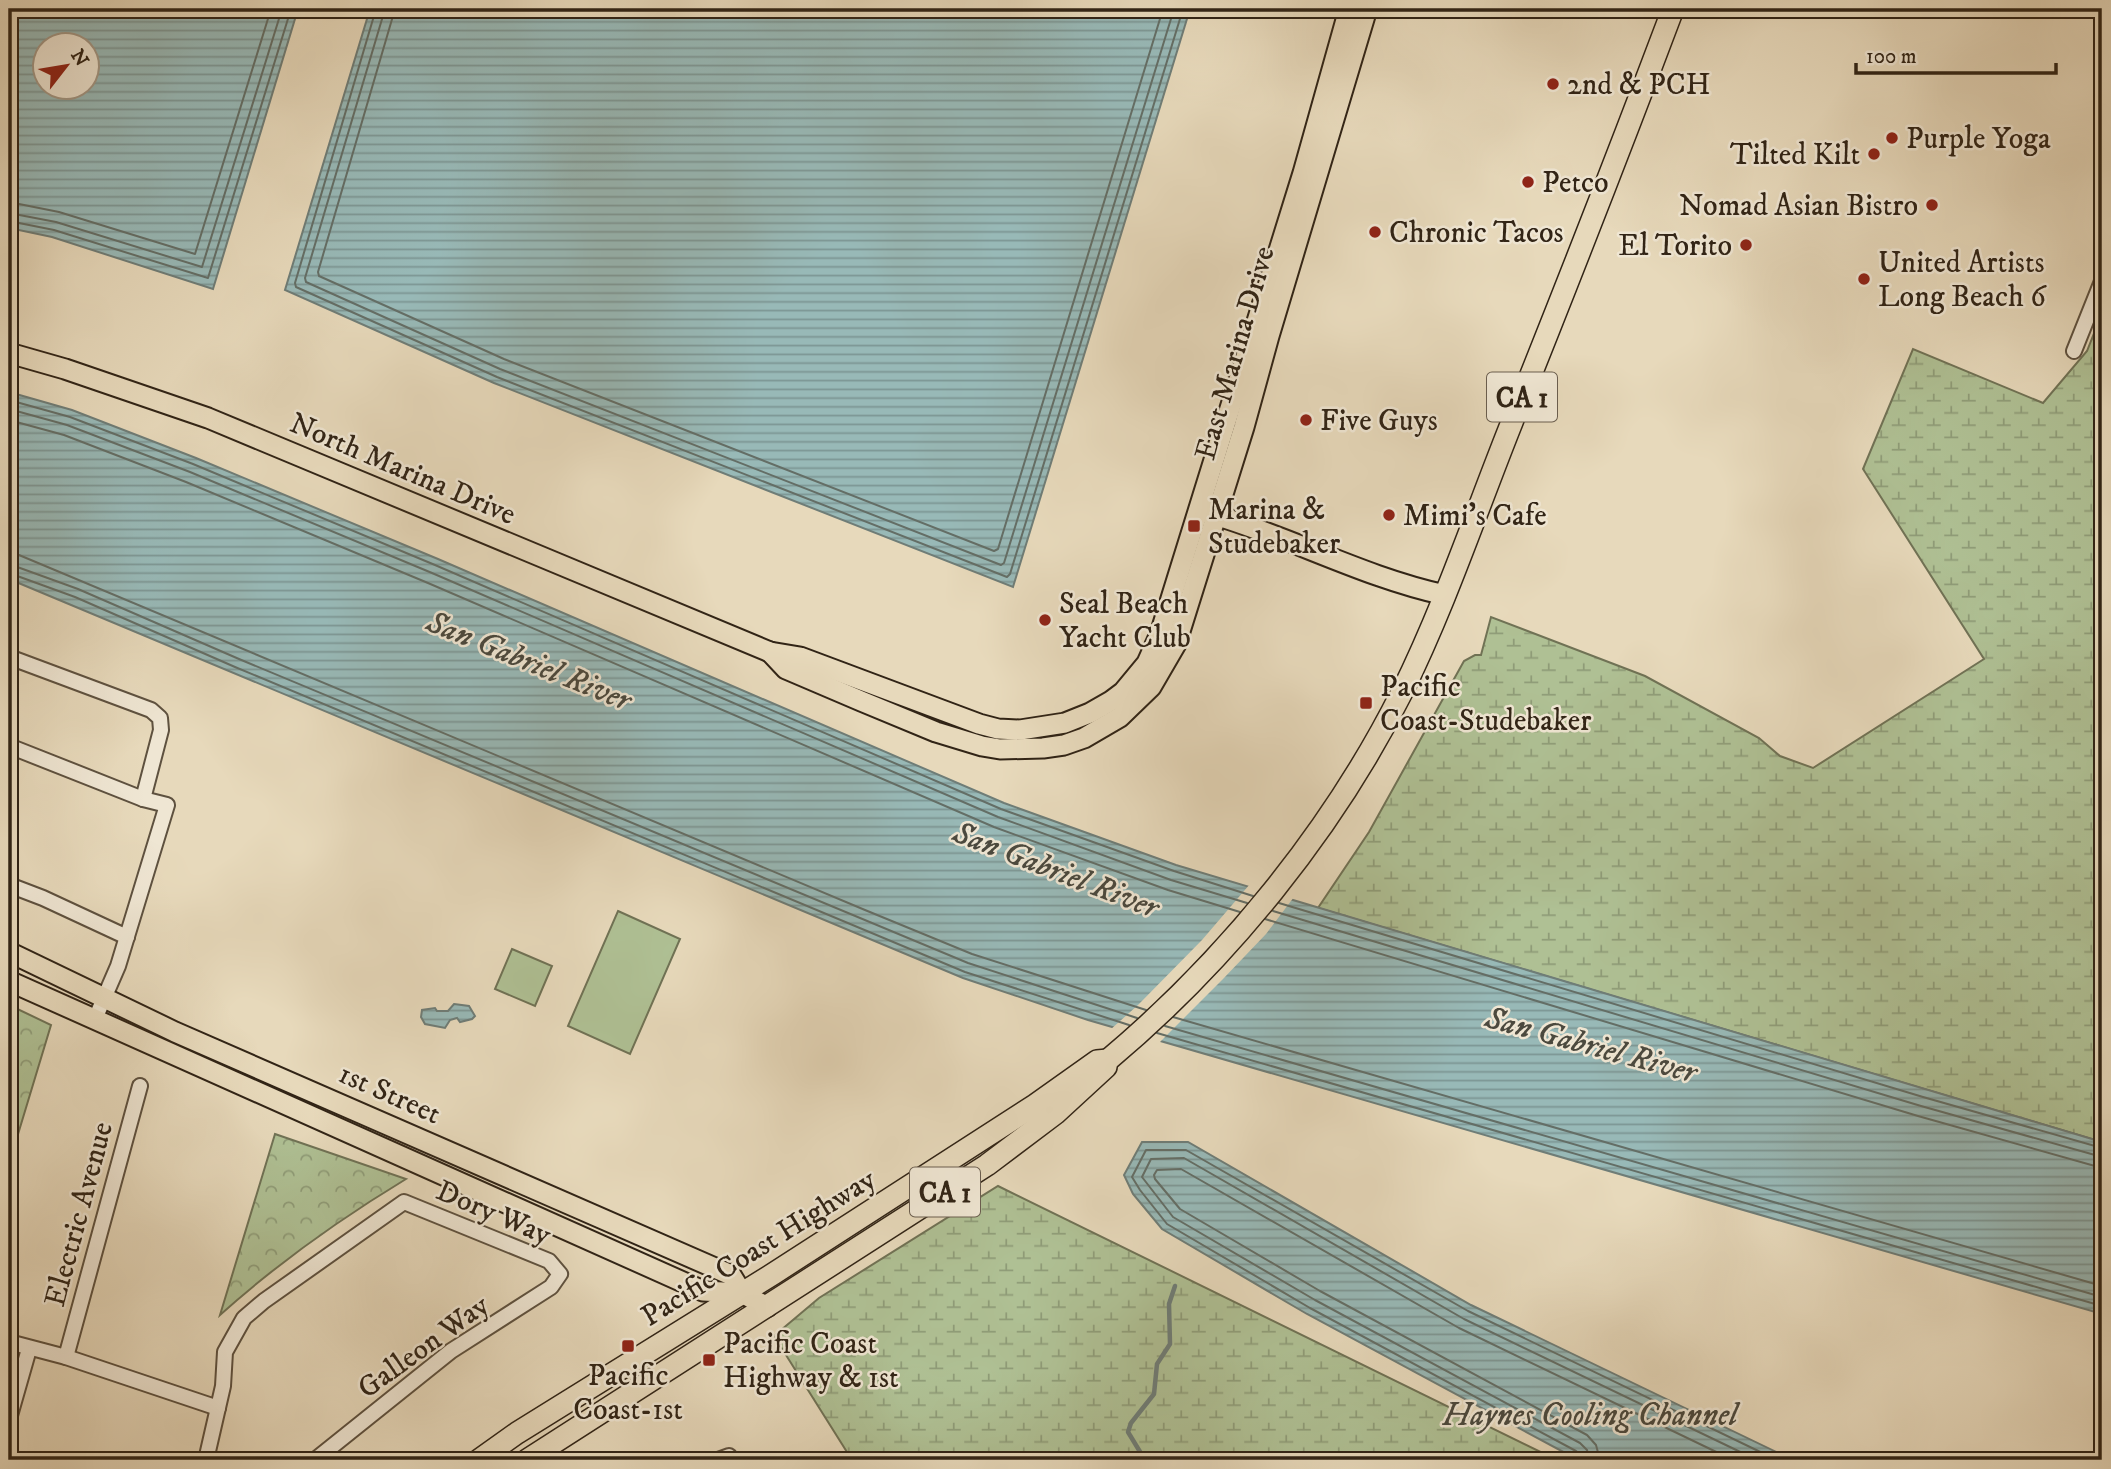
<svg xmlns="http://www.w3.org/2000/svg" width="2111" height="1469" viewBox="0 0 2111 1469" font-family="'IM FELL DW Pica',serif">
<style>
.wetland{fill:url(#wetland-marsh);stroke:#707255;stroke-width:2}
.park{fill:url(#park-crowns);stroke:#707255;stroke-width:2}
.pitch{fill:#afc094;stroke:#707255;stroke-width:2}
.water{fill:url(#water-rules);stroke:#6f7d77;stroke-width:2;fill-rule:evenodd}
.pier{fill:#e7d9bb}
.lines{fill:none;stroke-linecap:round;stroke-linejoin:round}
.shore{stroke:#646e66;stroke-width:2}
.stream{stroke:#6f7d77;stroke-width:4.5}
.minor-casing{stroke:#5e513f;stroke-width:18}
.major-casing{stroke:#312416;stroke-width:23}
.highway-casing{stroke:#312416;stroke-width:24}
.minor{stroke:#efe6d3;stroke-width:14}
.major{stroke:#e7d9bb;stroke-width:19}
.highway{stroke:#e7d9bb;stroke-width:21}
.poi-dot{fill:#8f2418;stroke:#efe6d3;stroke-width:2.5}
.labels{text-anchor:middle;stroke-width:5;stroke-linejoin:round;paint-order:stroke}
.shield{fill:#efe6d3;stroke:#6a5e4f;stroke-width:2}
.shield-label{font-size:28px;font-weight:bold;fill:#312416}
.poi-label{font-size:30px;fill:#312416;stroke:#efe6d3;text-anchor:start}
.street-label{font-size:30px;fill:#312416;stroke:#efe6d3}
.water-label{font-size:32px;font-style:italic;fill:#4b493e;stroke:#efe6d3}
</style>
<defs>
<pattern id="wetland-marsh" width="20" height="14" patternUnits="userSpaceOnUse" patternTransform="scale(1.75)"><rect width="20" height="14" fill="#afc094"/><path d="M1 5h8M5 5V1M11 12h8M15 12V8" fill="none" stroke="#8f9c78"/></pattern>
<pattern id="park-crowns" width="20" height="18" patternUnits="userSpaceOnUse" patternTransform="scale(1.75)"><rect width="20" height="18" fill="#afc094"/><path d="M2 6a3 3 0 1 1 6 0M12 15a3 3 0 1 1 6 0" fill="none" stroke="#8f9c78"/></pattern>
<pattern id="water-rules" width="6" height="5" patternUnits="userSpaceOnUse" patternTransform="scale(1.75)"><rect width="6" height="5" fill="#98b9b7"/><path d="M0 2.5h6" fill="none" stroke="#7d9694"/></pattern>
</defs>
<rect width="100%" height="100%" fill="#e7d9bb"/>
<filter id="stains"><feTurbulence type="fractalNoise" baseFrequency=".00286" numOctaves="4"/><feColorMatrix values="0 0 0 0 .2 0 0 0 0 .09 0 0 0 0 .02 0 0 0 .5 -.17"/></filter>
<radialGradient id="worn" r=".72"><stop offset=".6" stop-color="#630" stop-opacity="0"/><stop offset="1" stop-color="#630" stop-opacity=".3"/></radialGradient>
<g class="wetland">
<path d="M 2102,313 L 2102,1142 L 1318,908 L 1369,832 L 1464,661 L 1475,655 L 1481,655 L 1491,617 L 1645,676 L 1759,738 L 1780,756 L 1813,768 L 1984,659 L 1863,469 L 1913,349 L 2043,403 L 2087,351 Z"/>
<path d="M 998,1186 L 1557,1460 L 852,1460 L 774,1336 L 819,1298 Z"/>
</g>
<g class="park">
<path d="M 9,1005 L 51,1025 L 9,1164 Z"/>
<path d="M 275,1134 L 406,1179 C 340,1219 278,1263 220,1315 Z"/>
</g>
<g class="pitch">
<path d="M 618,911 L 680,939 L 630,1054 L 568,1026 Z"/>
<path d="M 512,949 L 552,966 L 535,1006 L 495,989 Z"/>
</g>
<g class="water">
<path d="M 9,9 L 298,9 L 213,289 L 52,237 L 9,228 ZM 46,46 L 88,46 L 88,88 L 46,88 Z"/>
<path d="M 370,9 L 1190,9 L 1013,587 L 494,383 L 285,290 Z"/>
<path d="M 9,392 L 72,410 L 196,458 L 438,559 L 1004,803 L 1176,865 L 2102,1142 L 2102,1314 L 1088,1020 L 963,978 L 9,579 Z"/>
<path d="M 454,1004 L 469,1006 L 475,1016 L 472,1019 L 460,1022 L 457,1018 L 450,1020 L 445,1028 L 425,1024 L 421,1017 L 422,1010 L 435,1008 L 437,1011 L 448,1011 Z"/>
<path d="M 1142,1142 L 1188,1142 L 1471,1305 L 1793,1460 L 1580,1460 L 1569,1455 L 1307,1314 L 1162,1229 L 1133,1194 L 1124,1175 Z"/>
</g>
<path class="pier" d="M 1250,884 L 1294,897 L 1266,934 L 1223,979 L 1158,1044 L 1110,1030 L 1138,1005 L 1202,940 Z"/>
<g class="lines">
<g class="shore">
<path d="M 376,9 L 295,283 L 296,287 L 497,377 L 1007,577 L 1010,574 L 1183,9"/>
<path d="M 385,9 L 305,278 L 306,282 L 500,369 L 1001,565 L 1004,563 L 1174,9"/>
<path d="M 395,9 L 318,272 L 319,276 L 504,359 L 994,551 L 998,549 L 1163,9"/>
<path d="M 9,202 L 59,212 L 195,254 L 271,9"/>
<path d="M 9,213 L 56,222 L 202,267 L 282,9"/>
<path d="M 9,221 L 54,230 L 208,278 L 291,9"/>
<path d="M 9,400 L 70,417 L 193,464 L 435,565 L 1001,809 L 1174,871 L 1253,896"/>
<path d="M 9,409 L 67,425 L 190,472 L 432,573 L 998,817 L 1171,880 L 1247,903"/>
<path d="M 9,420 L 64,435 L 186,482 L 428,583 L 994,827 L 1168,890 L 1240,912"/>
<path d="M 9,553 L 19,555 L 865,910 L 972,954 L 1146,1010"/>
<path d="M 9,564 L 78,589 L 239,659 L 968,963 L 1137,1018"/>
<path d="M 9,573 L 75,597 L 235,667 L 965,972 L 1129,1025"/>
<path d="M 1279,903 L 1923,1097 L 2102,1148"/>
<path d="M 1273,911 L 1921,1106 L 2102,1157"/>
<path d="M 1265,919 L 1918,1116 L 2102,1168"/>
<path d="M 1173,1017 L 2102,1286"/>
<path d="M 1165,1026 L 2102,1297"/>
<path d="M 1157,1033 L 2102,1306"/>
<path d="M 1581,1460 L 1580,1455 L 1576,1451 L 1310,1308 L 1167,1224 L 1140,1190 L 1132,1177 L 1146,1150 L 1186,1150 L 1468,1311 L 1777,1460"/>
<path d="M 1589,1460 L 1587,1450 L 1580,1443 L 1315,1300 L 1173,1217 L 1142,1177 L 1151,1159 L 1184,1158 L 1464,1319 L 1757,1460"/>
<path d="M 1600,1460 L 1596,1445 L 1587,1435 L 1320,1291 L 1180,1209 L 1155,1179 L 1154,1175 L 1157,1170 L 1181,1169 L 1459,1328 L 1733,1460"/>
</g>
<path class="stream" d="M 1145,1460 L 1128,1432 L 1131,1423 L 1154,1394 L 1157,1364 L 1170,1344 L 1169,1304 L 1175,1286"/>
<defs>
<g id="minor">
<path d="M 2074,351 L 2102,281"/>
<path d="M 9,657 L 151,710 L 160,718 L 161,730 L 143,799"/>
<path d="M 9,746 L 143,799 L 167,805 L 118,966 L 95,1019"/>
<path d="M 9,885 L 43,898 L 127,937"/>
<path d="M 9,1342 L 66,1357 L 218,1408"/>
<path d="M 66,1357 L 140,1086"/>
<path d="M 9,1419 L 29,1349"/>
<path d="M 206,1460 L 223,1386 L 225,1352 L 244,1318 L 264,1301 L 404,1202 L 549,1261 L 560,1274 L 551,1287 L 451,1351 L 315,1460"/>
<path d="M 718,1460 L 729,1456"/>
</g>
<g id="major">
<path d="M 9,353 L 65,369 L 208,418 L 770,652 L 800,657 L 979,724 L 998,729 L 1020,730 L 1065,723 L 1090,713 L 1111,701 L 1123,692 L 1147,663 L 1160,634 L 1303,173 L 1349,9"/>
<path d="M 1205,512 C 1287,535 1362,577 1445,595"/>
<path d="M 770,652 L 786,669 L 861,701 L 936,732 L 982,746 L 1000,749 L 1043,748 L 1064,745 L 1084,738 L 1120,717 L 1151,687 L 1176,644 L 1244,427 L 1269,336 L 1367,9"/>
<path d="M 9,952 L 175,1032 L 731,1275 L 742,1293"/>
<path d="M 9,981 L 703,1291 L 742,1293 L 767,1307"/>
</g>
<g id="highway">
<path d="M 1108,1060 C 1226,961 1333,830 1402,692 C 1445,605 1476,512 1512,422 C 1567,285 1621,147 1673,9"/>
<path d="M 479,1460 L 517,1433 L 773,1274 L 1035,1105 L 1097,1061 L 1108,1060"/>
<path d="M 527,1460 L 987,1165 L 1056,1113 L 1106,1067"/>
</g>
</defs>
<use href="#minor" class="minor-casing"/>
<use href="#major" class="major-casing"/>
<use href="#highway" class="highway-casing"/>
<use href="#minor" class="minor"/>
<use href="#major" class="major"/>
<use href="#highway" class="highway"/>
</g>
<g class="poi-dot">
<circle cx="1553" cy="84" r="7"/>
<circle cx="1892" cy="138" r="7"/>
<circle cx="1874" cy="154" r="7"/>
<circle cx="1528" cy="182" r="7"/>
<circle cx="1932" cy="205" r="7"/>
<circle cx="1375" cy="232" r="7"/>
<circle cx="1746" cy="245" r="7"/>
<circle cx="1864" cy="279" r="7"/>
<circle cx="1306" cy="420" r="7"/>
<circle cx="1389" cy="515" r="7"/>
<rect x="1187" y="519" width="14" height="14" rx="3.5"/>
<circle cx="1045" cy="620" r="7"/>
<rect x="1359" y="696" width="14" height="14" rx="3.5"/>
<rect x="621" y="1339" width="14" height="14" rx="3.5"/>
<rect x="702" y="1353" width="14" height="14" rx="3.5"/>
</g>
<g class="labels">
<g class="shield">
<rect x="1487" y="372.5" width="70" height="49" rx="5"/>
<rect x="910" y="1167.5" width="70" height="49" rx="5"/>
</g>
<g class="shield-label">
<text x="1522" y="407">CA 1</text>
<text x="945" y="1202">CA 1</text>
</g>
<g class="poi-label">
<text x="1567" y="94">2nd &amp; PCH</text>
<text x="1906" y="148">Purple Yoga</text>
<text x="1860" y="164" text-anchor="end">Tilted Kilt</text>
<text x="1542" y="192">Petco</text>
<text x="1918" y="215" text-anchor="end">Nomad Asian Bistro</text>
<text x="1389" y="242">Chronic Tacos</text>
<text x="1732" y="255" text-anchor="end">El Torito</text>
<text x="1878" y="272">United Artists<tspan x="1878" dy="34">Long Beach 6</tspan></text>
<text x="1320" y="430">Five Guys</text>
<text x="1208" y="519">Marina &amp;<tspan x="1208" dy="34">Studebaker</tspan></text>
<text x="1403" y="525">Mimi's Cafe</text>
<text x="1059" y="613">Seal Beach<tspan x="1059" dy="34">Yacht Club</tspan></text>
<text x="1380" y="696">Pacific<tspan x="1380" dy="34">Coast-Studebaker</tspan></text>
<text x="723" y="1353">Pacific Coast<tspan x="723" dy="34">Highway &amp; 1st</tspan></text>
<text x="628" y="1385" text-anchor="middle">Pacific<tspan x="628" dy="34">Coast-1st</tspan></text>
</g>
<g class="street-label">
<text transform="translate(1234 353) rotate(-74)" y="10">East Marina Drive</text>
<text transform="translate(403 468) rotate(23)" y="10">North Marina Drive</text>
<text transform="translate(390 1093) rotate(24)" y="10">1st Street</text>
<text transform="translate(494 1212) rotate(23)" y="10">Dory Way</text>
<text transform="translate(78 1214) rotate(-75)" y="10">Electric Avenue</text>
<text transform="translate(758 1247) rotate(-32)" y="10">Pacific Coast Highway</text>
<text transform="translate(423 1346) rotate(-36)" y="10">Galleon Way</text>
</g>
<g class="water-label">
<text transform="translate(529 660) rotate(22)" y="11">San Gabriel River</text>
<text transform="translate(1056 869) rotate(21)" y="11">San Gabriel River</text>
<text transform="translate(1591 1044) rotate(15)" y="11">San Gabriel River</text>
<text x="1590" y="1425">Haynes Cooling Channel</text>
</g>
</g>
<rect width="2111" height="1469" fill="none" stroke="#e7d9bb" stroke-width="35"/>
<rect x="10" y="10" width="2090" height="1448" fill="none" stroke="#312416" stroke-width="3.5"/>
<rect x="18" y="18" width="2076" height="1434" fill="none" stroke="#312416" stroke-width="2"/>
<g transform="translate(66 66) rotate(59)"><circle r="33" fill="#efe6d3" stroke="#a39887" stroke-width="2"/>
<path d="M0-5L12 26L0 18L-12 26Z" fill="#8f2418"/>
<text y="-10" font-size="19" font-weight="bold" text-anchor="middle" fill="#312416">N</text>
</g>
<path d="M1856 63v10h200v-10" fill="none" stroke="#312416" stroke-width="3.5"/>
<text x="1866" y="63" font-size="21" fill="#312416" stroke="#efe6d3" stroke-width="5" paint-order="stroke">100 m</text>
<rect width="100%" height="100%" filter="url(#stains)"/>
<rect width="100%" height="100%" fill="url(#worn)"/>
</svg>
